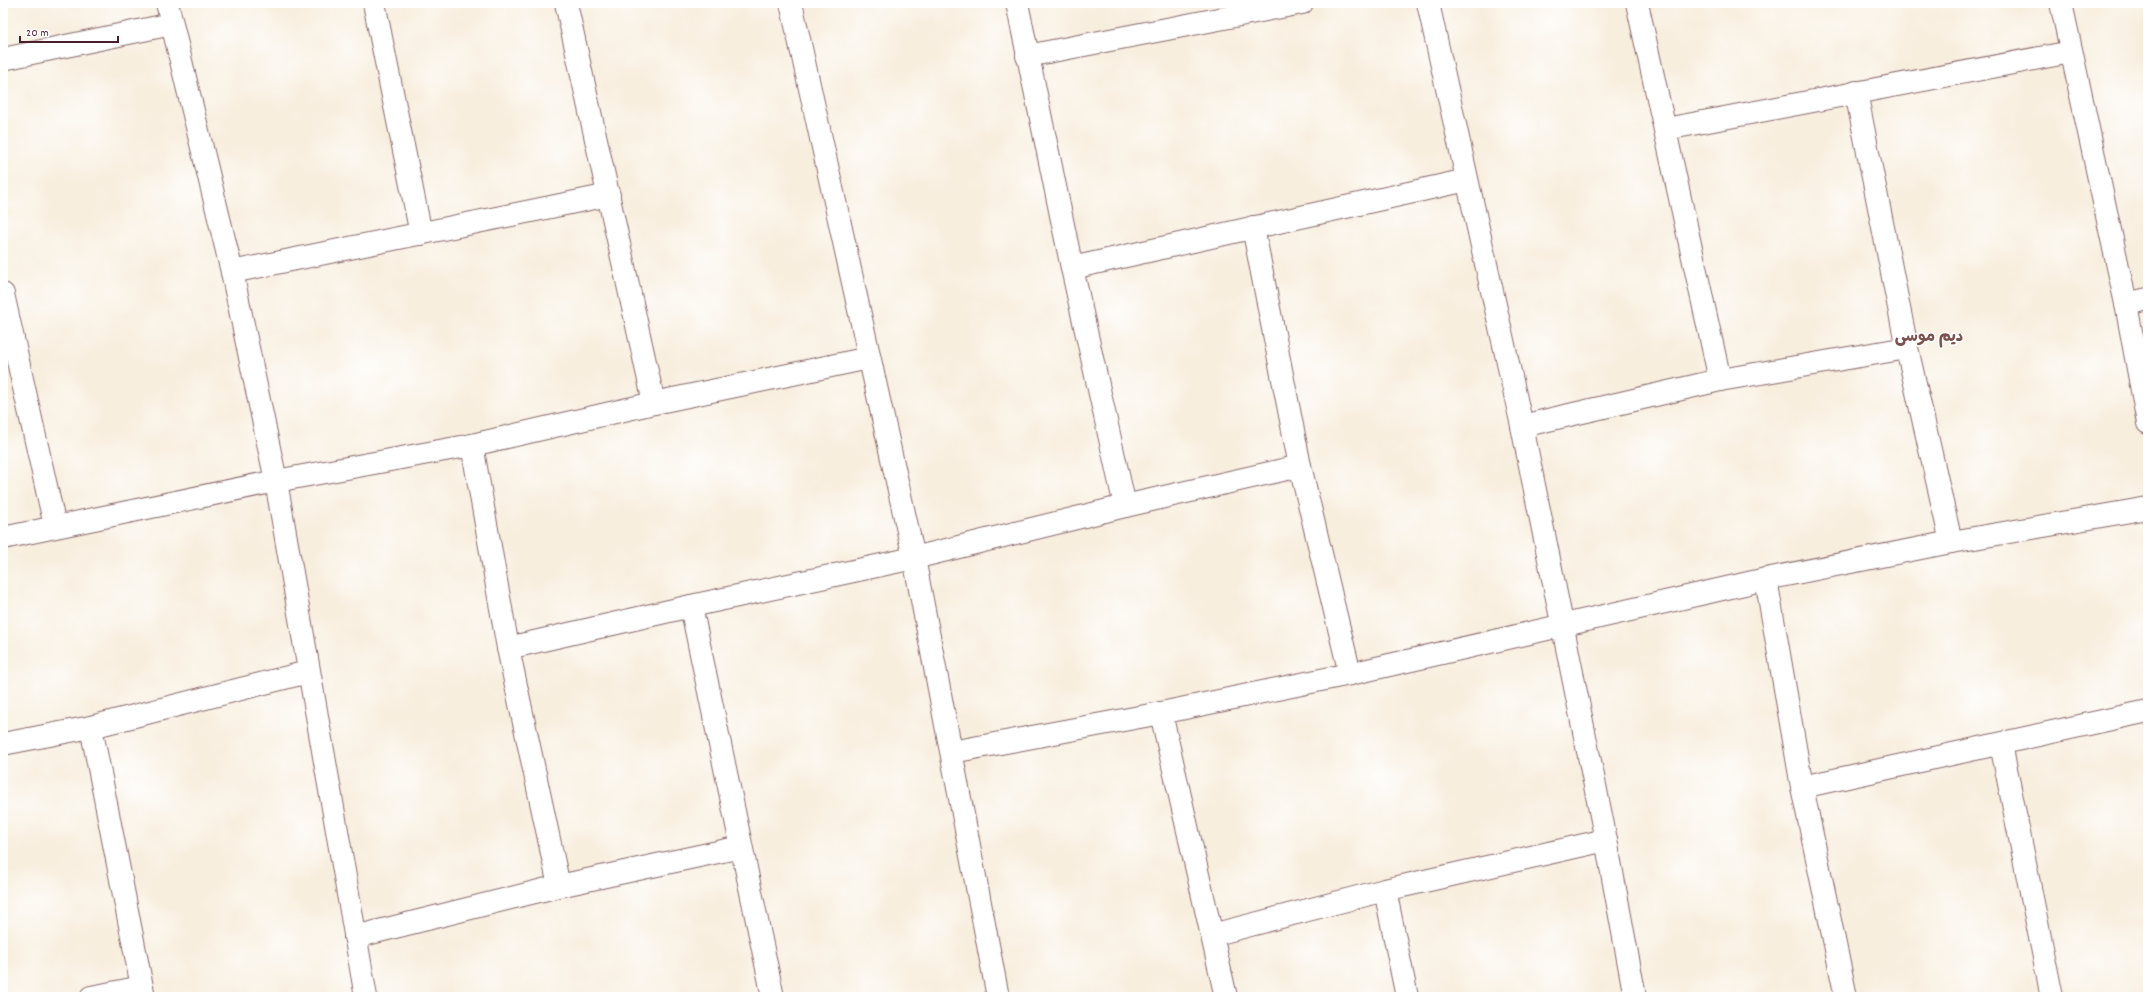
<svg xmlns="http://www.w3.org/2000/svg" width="2151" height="1000" viewBox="0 0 2151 1000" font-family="Dekko,'Playpen Sans Arabic',sans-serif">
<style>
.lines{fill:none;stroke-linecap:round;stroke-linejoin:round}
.minor-casing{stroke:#87676a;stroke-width:24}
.minor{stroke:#fff;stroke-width:22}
.labels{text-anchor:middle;stroke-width:3;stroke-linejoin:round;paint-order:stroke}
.quarter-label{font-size:16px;font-weight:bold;fill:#7b534f;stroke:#fff}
</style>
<rect width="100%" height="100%" fill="#fff"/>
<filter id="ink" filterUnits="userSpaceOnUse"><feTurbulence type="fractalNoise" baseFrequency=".025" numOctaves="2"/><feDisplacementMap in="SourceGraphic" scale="8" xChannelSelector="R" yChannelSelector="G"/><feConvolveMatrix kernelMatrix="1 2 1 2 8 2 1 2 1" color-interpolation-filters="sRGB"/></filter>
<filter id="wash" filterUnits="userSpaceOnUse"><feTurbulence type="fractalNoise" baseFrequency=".012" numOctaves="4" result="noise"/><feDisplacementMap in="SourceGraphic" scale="16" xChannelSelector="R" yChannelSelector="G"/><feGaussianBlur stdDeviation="0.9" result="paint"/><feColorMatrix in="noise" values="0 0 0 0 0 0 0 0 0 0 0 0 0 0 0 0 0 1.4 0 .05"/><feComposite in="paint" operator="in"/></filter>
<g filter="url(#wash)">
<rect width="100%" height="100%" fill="#f8eede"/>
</g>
<g filter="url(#ink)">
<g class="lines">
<defs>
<g id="minor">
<path d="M 167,3 L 232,272 L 276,481 L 366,997"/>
<path d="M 374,3 L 421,234"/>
<path d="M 566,3 L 654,403"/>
<path d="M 791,3 L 914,558 L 998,997"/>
<path d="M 1017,3 L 1072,268 L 1125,506"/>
<path d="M 1428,3 L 1522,426 L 1606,840 L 1635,997"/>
<path d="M 1637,3 L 1720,380"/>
<path d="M 2061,3 L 2126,304 L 2148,423"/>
<path d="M 1027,56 L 1302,3"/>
<path d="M 3,59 L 172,24"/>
<path d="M 1856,92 L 1907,348 L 1951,542"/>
<path d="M 1666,129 L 2071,52"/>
<path d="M 1253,227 L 1300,466 L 1350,674"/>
<path d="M 1072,268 L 1467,180"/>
<path d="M 232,272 L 609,195"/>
<path d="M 3,294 L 55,526"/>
<path d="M 2126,304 L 2148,299"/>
<path d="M 1522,426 L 1720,380 L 1907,348"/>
<path d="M 472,445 L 508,648 L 559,886"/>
<path d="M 3,538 L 276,481 L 472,445 L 654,403 L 869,358"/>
<path d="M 1766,579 L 1802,787 L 1846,997"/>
<path d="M 691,606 L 773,997"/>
<path d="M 508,648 L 691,606 L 914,558 L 1125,506 L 1300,466"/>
<path d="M 1161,713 L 1226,997"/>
<path d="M 91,727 L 144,997"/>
<path d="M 3,744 L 91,727 L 308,672"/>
<path d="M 2001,744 L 2052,997"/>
<path d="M 952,752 L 1161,713 L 1350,674 L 1766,579 L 1951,542 L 2148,508"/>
<path d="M 1802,787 L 2148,711"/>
<path d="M 1385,890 L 1407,997"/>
<path d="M 1212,935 L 1385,890 L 1606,840"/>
<path d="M 355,937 L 559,886 L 741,847"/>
<path d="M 91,997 L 142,987"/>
</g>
</defs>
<use href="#minor" class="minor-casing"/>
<use href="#minor" class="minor"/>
</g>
</g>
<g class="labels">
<g class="quarter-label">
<text x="1929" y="341">ديم موسى</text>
</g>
</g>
<rect width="2151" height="1000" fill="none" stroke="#fff" stroke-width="16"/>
<path d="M20 36v6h98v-6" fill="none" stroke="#4a1f2b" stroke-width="2"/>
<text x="26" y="36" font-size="12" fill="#4a1f2b" stroke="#ffffff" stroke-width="3" paint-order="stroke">20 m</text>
</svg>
